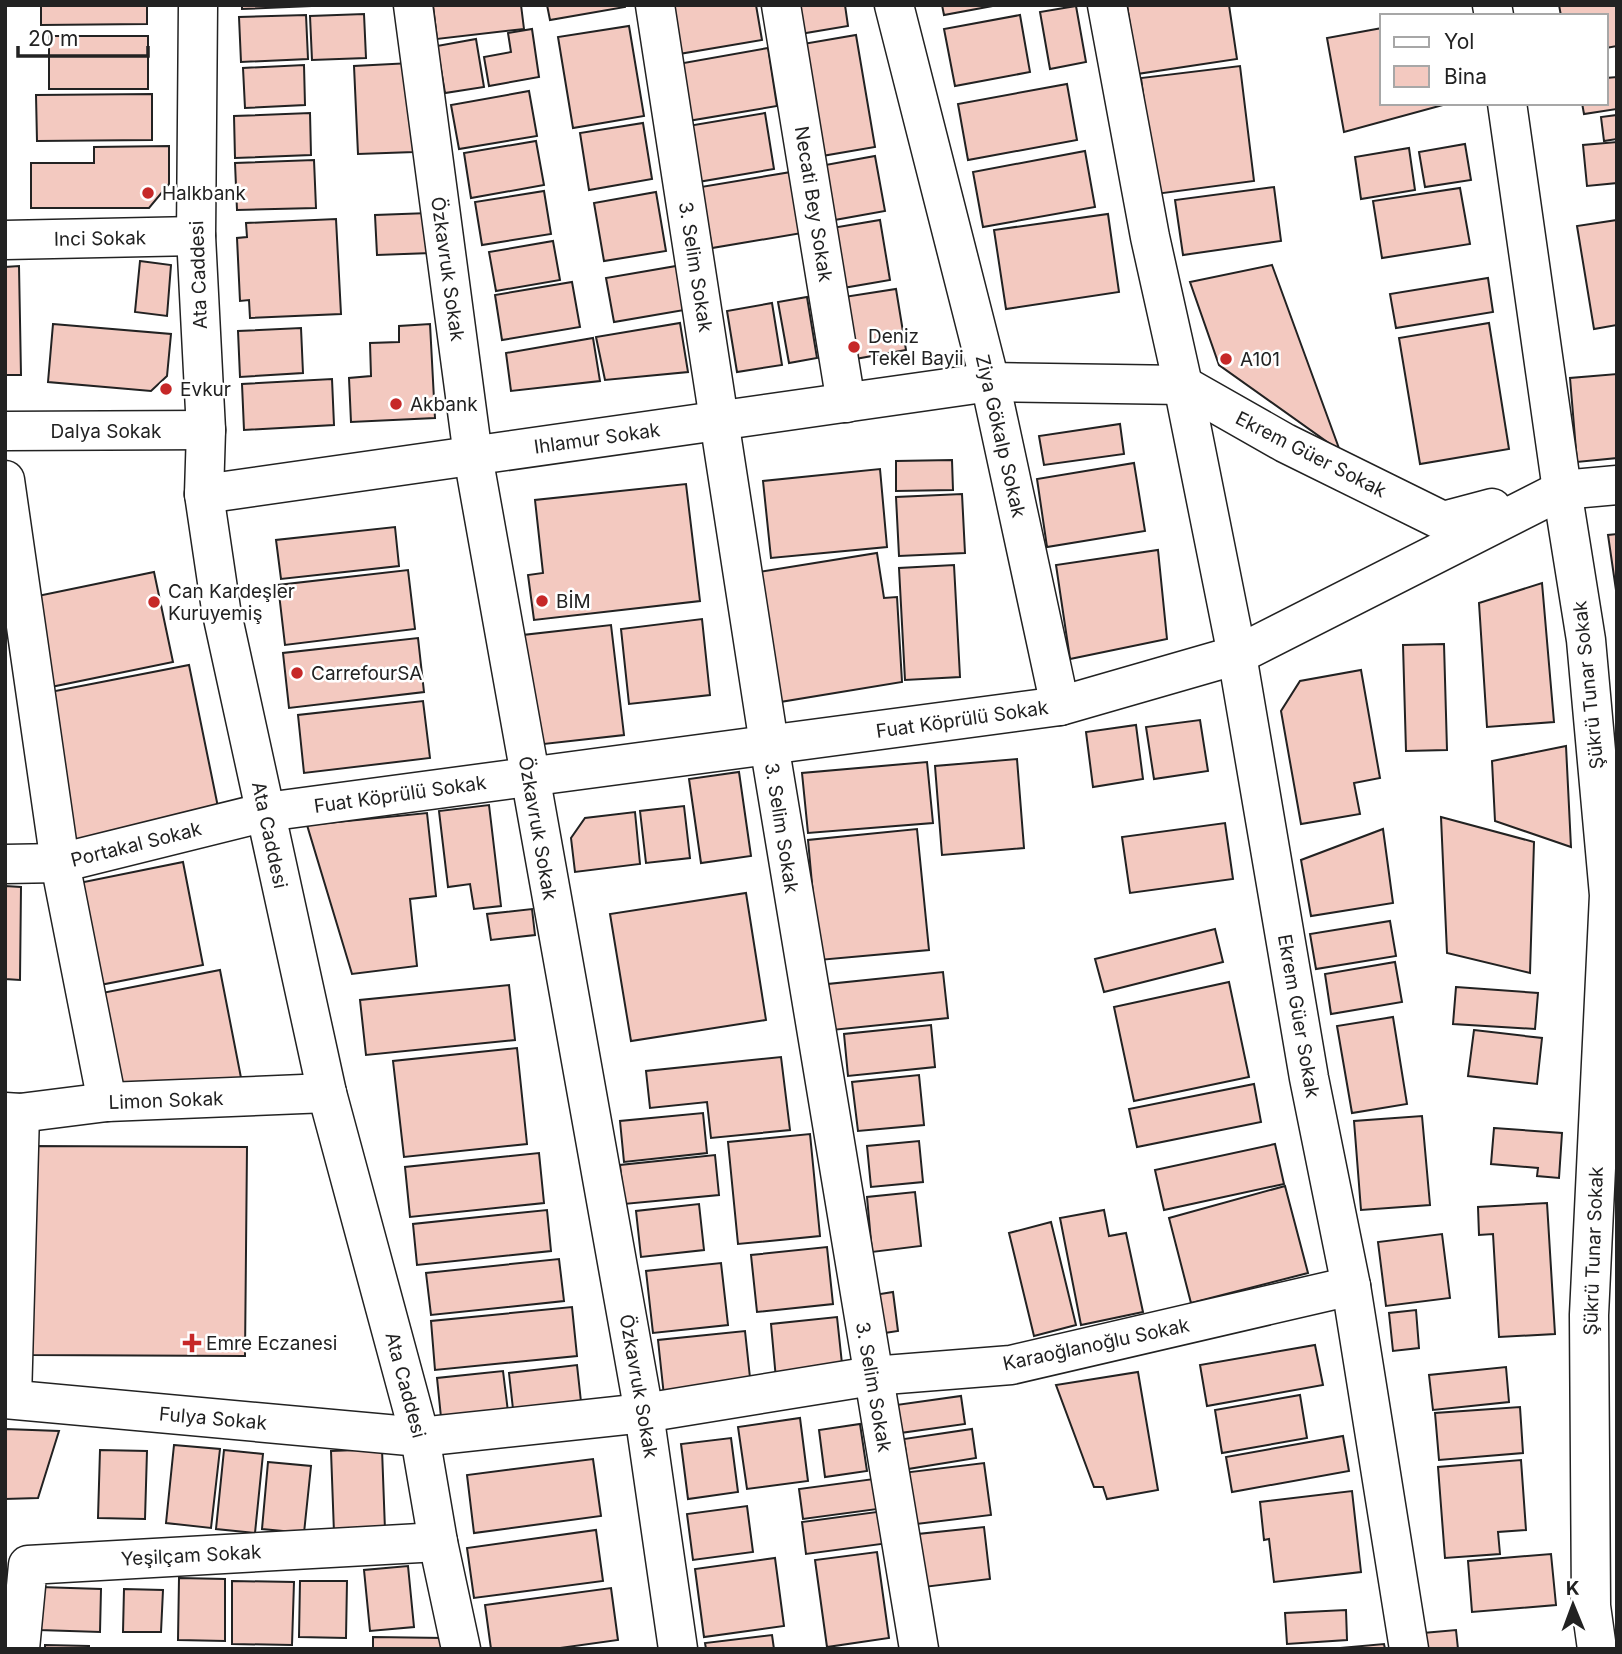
<svg xmlns="http://www.w3.org/2000/svg" width="1622" height="1654" viewBox="0 0 1622 1654" font-family="Inter,sans-serif">
<style>
.building{fill:#f3c9c0;stroke:#222;stroke-width:2}
.lines{fill:none;stroke-linecap:round;stroke-linejoin:round}
.street-casing{stroke:#222;stroke-width:41}
.secondary-casing{stroke:#222;stroke-width:41}
.street{stroke:#fff;stroke-width:38}
.secondary{stroke:#fff;stroke-width:38}
.poi-dot{fill:#c62828;stroke:#fff;stroke-width:2.5}
.labels{text-anchor:middle;stroke-width:5;stroke-linejoin:round;paint-order:stroke}
.poi-label{font-size:19px;fill:#222;stroke:#fff;text-anchor:start}
.street-label{font-size:19px;fill:#222;stroke:#fff}
</style>
<rect width="100%" height="100%" fill="#fff"/>
<g class="building">
<path d="M 41,5 L 147,5 L 147,24 L 41,25 Z"/>
<path d="M 242,5 L 335,5 L 242,9 Z"/>
<path d="M 433,5 L 521,5 L 524,29 L 437,39 Z"/>
<path d="M 547,5 L 625,5 L 625,7 L 550,20 Z"/>
<path d="M 671,5 L 756,5 L 762,40 L 679,54 Z"/>
<path d="M 789,5 L 845,5 L 848,26 L 794,35 Z"/>
<path d="M 942,5 L 998,5 L 944,15 Z"/>
<path d="M 1127,5 L 1229,5 L 1237,59 L 1137,74 Z"/>
<path d="M 1559,5 L 1617,5 L 1617,46 L 1606,48 L 1606,16 L 1561,16 Z"/>
<path d="M 1076,6 L 1086,62 L 1050,69 L 1040,12 Z"/>
<path d="M 364,14 L 366,58 L 312,60 L 310,16 Z"/>
<path d="M 306,15 L 308,59 L 241,62 L 239,17 Z"/>
<path d="M 1020,15 L 1030,72 L 955,86 L 944,29 Z"/>
<path d="M 629,26 L 644,116 L 573,128 L 558,37 Z"/>
<path d="M 1382,28 L 1382,103 L 1443,103 L 1443,105 L 1344,132 L 1327,38 Z"/>
<path d="M 532,29 L 539,77 L 489,86 L 484,57 L 511,52 L 508,33 Z"/>
<path d="M 856,35 L 875,147 L 822,156 L 803,44 Z"/>
<rect x="49" y="36" width="99" height="53"/>
<path d="M 476,39 L 484,87 L 445,93 L 437,46 Z"/>
<path d="M 768,48 L 777,106 L 688,121 L 678,64 Z"/>
<path d="M 411,63 L 414,152 L 358,154 L 354,66 Z"/>
<path d="M 304,65 L 305,105 L 245,108 L 243,68 Z"/>
<path d="M 1240,66 L 1254,181 L 1156,194 L 1141,78 Z"/>
<path d="M 1617,77 L 1617,109 L 1584,114 L 1582,103 L 1606,103 L 1606,78 Z"/>
<path d="M 1067,84 L 1077,140 L 968,160 L 958,104 Z"/>
<path d="M 529,91 L 537,136 L 459,149 L 451,105 Z"/>
<path d="M 152,94 L 152,140 L 37,141 L 36,95 Z"/>
<path d="M 310,113 L 311,155 L 235,158 L 234,116 Z"/>
<path d="M 765,113 L 774,169 L 698,182 L 688,126 Z"/>
<path d="M 1617,115 L 1617,139 L 1604,141 L 1601,117 Z"/>
<path d="M 643,123 L 652,179 L 589,190 L 580,133 Z"/>
<path d="M 536,141 L 544,185 L 471,198 L 464,153 Z"/>
<path d="M 1617,142 L 1617,183 L 1587,186 L 1583,145 Z"/>
<path d="M 1465,144 L 1471,180 L 1425,187 L 1419,152 Z"/>
<path d="M 169,146 L 169,184 L 149,208 L 31,208 L 31,163 L 94,163 L 94,147 Z"/>
<path d="M 1409,148 L 1415,190 L 1361,199 L 1355,157 Z"/>
<path d="M 1085,151 L 1095,207 L 983,227 L 973,172 Z"/>
<path d="M 875,156 L 885,211 L 829,221 L 820,166 Z"/>
<path d="M 314,160 L 316,208 L 237,210 L 235,163 Z"/>
<path d="M 791,172 L 802,233 L 712,248 L 701,187 Z"/>
<path d="M 1274,187 L 1281,241 L 1183,255 L 1175,200 Z"/>
<path d="M 1460,188 L 1470,244 L 1382,258 L 1373,201 Z"/>
<path d="M 544,191 L 551,234 L 482,245 L 475,202 Z"/>
<path d="M 656,192 L 666,251 L 604,261 L 594,203 Z"/>
<path d="M 429,213 L 431,253 L 377,255 L 375,215 Z"/>
<path d="M 1108,214 L 1119,292 L 1006,309 L 994,230 Z"/>
<path d="M 336,219 L 341,314 L 250,318 L 249,300 L 240,301 L 237,238 L 247,237 L 246,223 Z"/>
<path d="M 880,220 L 890,280 L 843,288 L 832,228 Z"/>
<path d="M 1617,220 L 1617,325 L 1594,329 L 1577,226 Z"/>
<path d="M 553,241 L 560,280 L 496,291 L 489,252 Z"/>
<path d="M 140,261 L 171,265 L 167,316 L 135,312 Z"/>
<path d="M 682,265 L 690,309 L 614,322 L 606,278 Z"/>
<path d="M 1272,265 L 1340,451 L 1219,365 L 1190,282 Z"/>
<path d="M 19,266 L 21,375 L 5,375 L 5,267 Z"/>
<path d="M 1488,278 L 1493,312 L 1396,328 L 1390,294 Z"/>
<path d="M 572,282 L 580,327 L 502,340 L 495,295 Z"/>
<path d="M 896,289 L 906,350 L 855,359 L 844,297 Z"/>
<path d="M 807,297 L 817,358 L 789,363 L 778,302 Z"/>
<path d="M 772,303 L 782,365 L 737,372 L 727,311 Z"/>
<path d="M 680,323 L 688,372 L 605,380 L 596,337 Z"/>
<path d="M 1489,323 L 1509,449 L 1420,464 L 1399,338 Z"/>
<path d="M 53,324 L 171,334 L 167,376 L 151,391 L 48,382 Z"/>
<path d="M 430,324 L 435,418 L 351,422 L 349,378 L 371,376 L 370,343 L 399,342 L 399,326 Z"/>
<path d="M 301,328 L 303,373 L 240,377 L 238,331 Z"/>
<path d="M 593,338 L 600,381 L 511,391 L 506,353 Z"/>
<path d="M 1617,374 L 1617,458 L 1577,462 L 1570,378 Z"/>
<path d="M 332,379 L 334,425 L 244,430 L 242,384 Z"/>
<path d="M 1120,424 L 1124,454 L 1044,465 L 1039,436 Z"/>
<path d="M 952,460 L 953,490 L 896,491 L 896,461 Z"/>
<path d="M 1134,463 L 1145,531 L 1047,547 L 1037,479 Z"/>
<path d="M 880,469 L 887,547 L 771,558 L 763,481 Z"/>
<path d="M 686,484 L 700,601 L 534,620 L 528,575 L 543,573 L 535,500 Z"/>
<path d="M 962,494 L 965,553 L 899,556 L 896,497 Z"/>
<path d="M 395,527 L 399,566 L 281,579 L 276,540 Z"/>
<path d="M 1617,534 L 1617,597 L 1608,535 Z"/>
<path d="M 1158,550 L 1167,639 L 1070,659 L 1056,565 Z"/>
<path d="M 877,553 L 884,598 L 897,597 L 902,682 L 774,703 L 753,573 Z"/>
<path d="M 954,565 L 960,677 L 905,680 L 899,568 Z"/>
<path d="M 408,570 L 415,629 L 285,645 L 278,585 Z"/>
<path d="M 154,572 L 173,662 L 46,688 L 28,598 Z"/>
<path d="M 1542,583 L 1554,722 L 1487,727 L 1479,603 Z"/>
<path d="M 702,619 L 710,695 L 629,704 L 621,629 Z"/>
<path d="M 611,625 L 624,735 L 535,745 L 523,635 Z"/>
<path d="M 418,638 L 424,692 L 289,708 L 283,653 Z"/>
<path d="M 1444,644 L 1447,750 L 1406,751 L 1403,645 Z"/>
<path d="M 189,665 L 219,812 L 75,841 L 45,693 Z"/>
<path d="M 1361,670 L 1380,778 L 1354,783 L 1360,814 L 1301,824 L 1281,711 L 1300,681 Z"/>
<path d="M 423,701 L 430,758 L 304,773 L 298,715 Z"/>
<path d="M 1200,720 L 1208,771 L 1154,779 L 1146,727 Z"/>
<path d="M 1136,725 L 1143,779 L 1093,787 L 1086,732 Z"/>
<path d="M 1566,746 L 1571,847 L 1495,821 L 1492,761 Z"/>
<path d="M 1017,759 L 1024,848 L 942,855 L 935,766 Z"/>
<path d="M 927,762 L 933,823 L 808,833 L 802,773 Z"/>
<path d="M 739,772 L 751,856 L 701,863 L 689,779 Z"/>
<path d="M 489,805 L 501,906 L 474,909 L 470,884 L 448,887 L 439,811 Z"/>
<path d="M 684,806 L 690,858 L 646,863 L 640,811 Z"/>
<path d="M 635,812 L 640,864 L 575,872 L 571,838 L 585,818 Z"/>
<path d="M 427,813 L 436,896 L 410,899 L 417,966 L 352,974 L 307,825 Z"/>
<path d="M 1441,817 L 1534,842 L 1530,973 L 1447,953 Z"/>
<path d="M 1225,823 L 1233,879 L 1130,893 L 1122,837 Z"/>
<path d="M 917,829 L 929,950 L 819,960 L 808,840 Z"/>
<path d="M 1383,829 L 1393,903 L 1311,916 L 1301,860 Z"/>
<path d="M 183,862 L 203,965 L 100,985 L 79,883 Z"/>
<path d="M 5,886 L 21,887 L 20,980 L 5,979 Z"/>
<path d="M 746,893 L 766,1020 L 631,1041 L 610,914 Z"/>
<path d="M 532,909 L 535,935 L 491,940 L 487,914 Z"/>
<path d="M 1390,921 L 1396,956 L 1316,969 L 1310,934 Z"/>
<path d="M 1215,929 L 1223,962 L 1104,992 L 1095,959 Z"/>
<path d="M 1395,962 L 1402,1002 L 1331,1014 L 1325,974 Z"/>
<path d="M 220,970 L 243,1088 L 120,1085 L 102,993 Z"/>
<path d="M 943,972 L 948,1018 L 832,1030 L 828,984 Z"/>
<path d="M 1229,982 L 1249,1077 L 1134,1101 L 1114,1007 Z"/>
<path d="M 509,985 L 515,1040 L 366,1055 L 360,1000 Z"/>
<path d="M 1456,987 L 1538,993 L 1535,1029 L 1453,1024 Z"/>
<path d="M 1393,1017 L 1407,1104 L 1352,1113 L 1337,1026 Z"/>
<path d="M 931,1025 L 935,1067 L 848,1076 L 844,1034 Z"/>
<path d="M 1474,1030 L 1542,1038 L 1537,1084 L 1468,1076 Z"/>
<path d="M 517,1048 L 527,1144 L 404,1157 L 393,1061 Z"/>
<path d="M 781,1057 L 790,1130 L 711,1138 L 707,1102 L 650,1108 L 646,1071 Z"/>
<path d="M 919,1075 L 924,1125 L 858,1131 L 852,1082 Z"/>
<path d="M 1254,1084 L 1261,1122 L 1137,1147 L 1129,1109 Z"/>
<path d="M 703,1113 L 707,1153 L 624,1162 L 620,1121 Z"/>
<path d="M 1422,1116 L 1430,1205 L 1361,1210 L 1354,1121 Z"/>
<path d="M 1494,1128 L 1562,1133 L 1559,1178 L 1537,1176 L 1538,1168 L 1491,1164 Z"/>
<path d="M 810,1134 L 820,1236 L 738,1244 L 728,1142 Z"/>
<path d="M 919,1141 L 923,1182 L 871,1187 L 867,1146 Z"/>
<path d="M 1275,1144 L 1284,1184 L 1164,1210 L 1155,1170 Z"/>
<path d="M 32,1146 L 247,1147 L 245,1356 L 30,1355 Z"/>
<path d="M 539,1153 L 544,1203 L 410,1217 L 405,1167 Z"/>
<path d="M 715,1155 L 719,1195 L 624,1204 L 620,1165 Z"/>
<path d="M 1285,1186 L 1308,1273 L 1191,1303 L 1169,1218 Z"/>
<path d="M 915,1192 L 921,1246 L 872,1252 L 867,1197 Z"/>
<path d="M 1547,1203 L 1555,1334 L 1499,1337 L 1493,1234 L 1479,1235 L 1478,1207 Z"/>
<path d="M 699,1204 L 704,1250 L 641,1257 L 636,1211 Z"/>
<path d="M 547,1210 L 551,1251 L 417,1265 L 413,1224 Z"/>
<path d="M 1104,1210 L 1109,1236 L 1126,1233 L 1143,1312 L 1081,1325 L 1060,1218 Z"/>
<path d="M 1051,1222 L 1076,1325 L 1034,1336 L 1009,1233 Z"/>
<path d="M 1442,1234 L 1450,1298 L 1386,1306 L 1378,1242 Z"/>
<path d="M 827,1247 L 833,1304 L 757,1312 L 751,1255 Z"/>
<path d="M 559,1259 L 564,1301 L 431,1315 L 426,1273 Z"/>
<path d="M 721,1263 L 728,1325 L 653,1333 L 646,1271 Z"/>
<path d="M 893,1292 L 898,1331 L 878,1334 L 874,1295 Z"/>
<path d="M 572,1307 L 577,1356 L 435,1370 L 431,1321 Z"/>
<path d="M 1416,1310 L 1419,1348 L 1393,1351 L 1389,1313 Z"/>
<path d="M 837,1317 L 843,1373 L 776,1379 L 771,1324 Z"/>
<path d="M 745,1331 L 751,1387 L 664,1396 L 658,1340 Z"/>
<path d="M 1315,1345 L 1323,1385 L 1207,1406 L 1200,1365 Z"/>
<path d="M 577,1365 L 582,1411 L 514,1418 L 509,1373 Z"/>
<path d="M 1506,1367 L 1509,1402 L 1433,1410 L 1429,1375 Z"/>
<path d="M 503,1371 L 509,1420 L 442,1427 L 437,1378 Z"/>
<path d="M 1138,1372 L 1158,1490 L 1107,1499 L 1103,1487 L 1094,1487 L 1056,1385 Z"/>
<path d="M 1300,1395 L 1307,1438 L 1222,1453 L 1215,1410 Z"/>
<path d="M 961,1396 L 965,1424 L 893,1434 L 889,1406 Z"/>
<path d="M 1520,1407 L 1523,1453 L 1439,1460 L 1435,1413 Z"/>
<path d="M 800,1418 L 808,1481 L 747,1489 L 738,1427 Z"/>
<path d="M 860,1424 L 867,1471 L 825,1477 L 819,1430 Z"/>
<path d="M 5,1429 L 59,1431 L 38,1498 L 5,1499 Z"/>
<path d="M 972,1429 L 976,1458 L 908,1469 L 904,1439 Z"/>
<path d="M 1343,1436 L 1349,1471 L 1232,1492 L 1226,1457 Z"/>
<path d="M 731,1438 L 738,1492 L 688,1499 L 681,1444 Z"/>
<path d="M 174,1445 L 220,1449 L 211,1528 L 166,1523 Z"/>
<path d="M 382,1449 L 385,1530 L 334,1533 L 331,1451 Z"/>
<path d="M 100,1450 L 147,1451 L 145,1519 L 98,1518 Z"/>
<path d="M 224,1450 L 263,1454 L 255,1533 L 216,1529 Z"/>
<path d="M 593,1459 L 601,1516 L 474,1533 L 467,1475 Z"/>
<path d="M 1521,1460 L 1526,1530 L 1498,1532 L 1500,1554 L 1445,1558 L 1438,1467 Z"/>
<path d="M 268,1462 L 311,1466 L 304,1533 L 262,1529 Z"/>
<path d="M 984,1463 L 991,1515 L 908,1525 L 902,1473 Z"/>
<path d="M 881,1478 L 885,1508 L 803,1519 L 799,1489 Z"/>
<path d="M 1352,1491 L 1361,1572 L 1274,1582 L 1269,1539 L 1264,1540 L 1260,1502 Z"/>
<path d="M 747,1506 L 753,1552 L 693,1560 L 687,1514 Z"/>
<path d="M 884,1511 L 889,1543 L 806,1554 L 802,1522 Z"/>
<path d="M 984,1527 L 990,1579 L 924,1587 L 918,1534 Z"/>
<path d="M 596,1530 L 603,1581 L 474,1598 L 467,1548 Z"/>
<path d="M 877,1552 L 889,1638 L 827,1647 L 815,1560 Z"/>
<path d="M 1551,1554 L 1556,1605 L 1472,1612 L 1468,1561 Z"/>
<path d="M 775,1558 L 784,1626 L 704,1637 L 695,1569 Z"/>
<path d="M 408,1566 L 414,1627 L 370,1631 L 364,1570 Z"/>
<path d="M 179,1578 L 225,1579 L 225,1641 L 178,1640 Z"/>
<path d="M 232,1581 L 294,1582 L 292,1645 L 232,1644 Z"/>
<path d="M 300,1581 L 347,1581 L 346,1638 L 299,1637 Z"/>
<path d="M 40,1587 L 101,1589 L 100,1632 L 39,1630 Z"/>
<path d="M 611,1588 L 618,1640 L 553,1649 L 491,1649 L 485,1605 Z"/>
<path d="M 124,1589 L 163,1590 L 161,1632 L 123,1632 Z"/>
<path d="M 1346,1610 L 1347,1640 L 1287,1644 L 1285,1613 Z"/>
<path d="M 1456,1630 L 1458,1649 L 1417,1649 L 1423,1633 Z"/>
<path d="M 772,1635 L 774,1649 L 706,1649 L 705,1643 Z"/>
<path d="M 373,1637 L 444,1638 L 443,1649 L 373,1649 Z"/>
<path d="M 1384,1644 L 1385,1649 L 1329,1649 Z"/>
<path d="M 45,1645 L 89,1646 L 89,1649 L 45,1649 Z"/>
</g>
<g class="lines">
<defs>
<g id="street">
<path d="M 413,5 L 473,456 L 644,1413 L 678,1649"/>
<path d="M 655,5 L 769,744 L 919,1649"/>
<path d="M 781,5 L 846,403"/>
<path d="M 1107,5 L 1150,237 L 1183,385 L 1237,655 L 1309,1078 L 1351,1286 L 1409,1649"/>
<path d="M 1492,5 L 1494,16"/>
<path d="M 1507,103 L 1562,490 L 1586,640 L 1609,895 L 1589,1315 L 1591,1606 L 1597,1649"/>
<path d="M 5,240 L 196,236"/>
<path d="M 5,431 L 206,430"/>
<path d="M 5,480 L 60,863 L 107,1102"/>
<path d="M 5,864 L 60,863 L 266,812"/>
<path d="M 5,1112 L 20,1113 L 107,1102 L 327,1093"/>
<path d="M 5,1399 L 420,1437 L 644,1413 L 872,1376 L 1011,1365 L 1351,1286"/>
<path d="M 12,1399 L 20,1113"/>
<path d="M 20,1649 L 28,1565 L 438,1542"/>
</g>
<g id="secondary">
<path d="M 198,5 L 196,236 L 206,430 L 204,494 L 221,609 L 327,1093 L 420,1437 L 438,1542 L 461,1649"/>
<path d="M 894,5 L 990,382 L 1060,706"/>
<path d="M 204,494 L 990,382 L 1183,385 L 1285,443 L 1443,521 L 1492,508"/>
<path d="M 266,812 L 1060,706 L 1237,655 L 1562,490 L 1617,485"/>
</g>
</defs>
<use href="#street" class="street-casing"/>
<use href="#secondary" class="secondary-casing"/>
<use href="#street" class="street"/>
<use href="#secondary" class="secondary"/>
</g>
<g class="poi-dot">
<circle cx="148" cy="193" r="7"/>
<circle cx="854" cy="347" r="7"/>
<circle cx="1226" cy="359" r="7"/>
<circle cx="166" cy="389" r="7"/>
<circle cx="396" cy="404" r="7"/>
<circle cx="542" cy="601" r="7"/>
<circle cx="154" cy="602" r="7"/>
<circle cx="297" cy="673" r="7"/>
<path d="M188.5 1332.5h7v7h7v7h-7v7h-7v-7h-7v-7h7z"/>
</g>
<g class="labels">
<g class="poi-label">
<text x="162" y="200">Halkbank</text>
<text x="868" y="343">Deniz<tspan x="868" dy="22">Tekel Bayii</tspan></text>
<text x="1240" y="366">A101</text>
<text x="180" y="396">Evkur</text>
<text x="410" y="411">Akbank</text>
<text x="168" y="598">Can Kardeşler<tspan x="168" dy="22">Kuruyemiş</tspan></text>
<text x="556" y="608">BİM</text>
<text x="311" y="680">CarrefourSA</text>
<text x="206" y="1350">Emre Eczanesi</text>
</g>
<g class="street-label">
<text transform="translate(814 204) rotate(81)" y="7">Necati Bey Sokak</text>
<text transform="translate(100 238) rotate(-1)" y="7">Inci Sokak</text>
<text transform="translate(696 267) rotate(81)" y="7">3. Selim Sokak</text>
<text transform="translate(448 269) rotate(82)" y="7">Özkavruk Sokak</text>
<text transform="translate(198 275) rotate(-92)" y="7">Ata Caddesi</text>
<text x="106" y="438">Dalya Sokak</text>
<text transform="translate(1001 436) rotate(77)" y="7">Ziya Gökalp Sokak</text>
<text transform="translate(597 438) rotate(-8)" y="7">Ihlamur Sokak</text>
<text transform="translate(1311 454) rotate(27)" y="7">Ekrem Güer Sokak</text>
<text transform="translate(1588 685) rotate(-96)" y="7">Şükrü Tunar Sokak</text>
<text transform="translate(962 719) rotate(-8)" y="7">Fuat Köprülü Sokak</text>
<text transform="translate(400 794) rotate(-8)" y="7">Fuat Köprülü Sokak</text>
<text transform="translate(538 828) rotate(80)" y="7">Özkavruk Sokak</text>
<text transform="translate(782 828) rotate(81)" y="7">3. Selim Sokak</text>
<text transform="translate(270 835) rotate(78)" y="7">Ata Caddesi</text>
<text transform="translate(136 844) rotate(-14)" y="7">Portakal Sokak</text>
<text transform="translate(1299 1016) rotate(80)" y="7">Ekrem Güer Sokak</text>
<text transform="translate(166 1100) rotate(-2)" y="7">Limon Sokak</text>
<text transform="translate(1593 1251) rotate(-88)" y="7">Şükrü Tunar Sokak</text>
<text transform="translate(1096 1344) rotate(-12)" y="7">Karaoğlanoğlu Sokak</text>
<text transform="translate(406 1385) rotate(75)" y="7">Ata Caddesi</text>
<text transform="translate(639 1386) rotate(80)" y="7">Özkavruk Sokak</text>
<text transform="translate(874 1387) rotate(80)" y="7">3. Selim Sokak</text>
<text transform="translate(213 1418) rotate(5)" y="7">Fulya Sokak</text>
<text transform="translate(191 1555) rotate(-3)" y="7">Yeşilçam Sokak</text>
</g>
</g>
<rect width="1622" height="1654" fill="none" stroke="#222222" stroke-width="14"/>
<rect x="1380" y="14" width="228" height="91" fill="#ffffff" stroke="#a7a7a7" stroke-width="2"/>
<rect x="1394" y="37" width="35" height="10" fill="#ffffff" stroke="#a7a7a7" stroke-width="2"/>
<text x="1444" y="49" font-size="21" fill="#222222">Yol</text>
<rect x="1394" y="66" width="35" height="21" fill="#f3c9c0" stroke="#a7a7a7" stroke-width="2"/>
<text x="1444" y="84" font-size="21" fill="#222222">Bina</text>
<g transform="translate(1573 1605) rotate(359)" stroke="#ffffff" stroke-width="5" paint-order="stroke">
<path d="M0-5L12 26L0 18L-12 26Z" fill="#222222"/>
<text y="-10" font-size="19" font-weight="bold" text-anchor="middle" fill="#222222">K</text>
</g>
<path d="M18 46v10h130v-10" fill="none" stroke="#222222" stroke-width="3.5"/>
<text x="28" y="46" font-size="21" fill="#222222" stroke="#ffffff" stroke-width="5" paint-order="stroke">20 m</text>
</svg>
